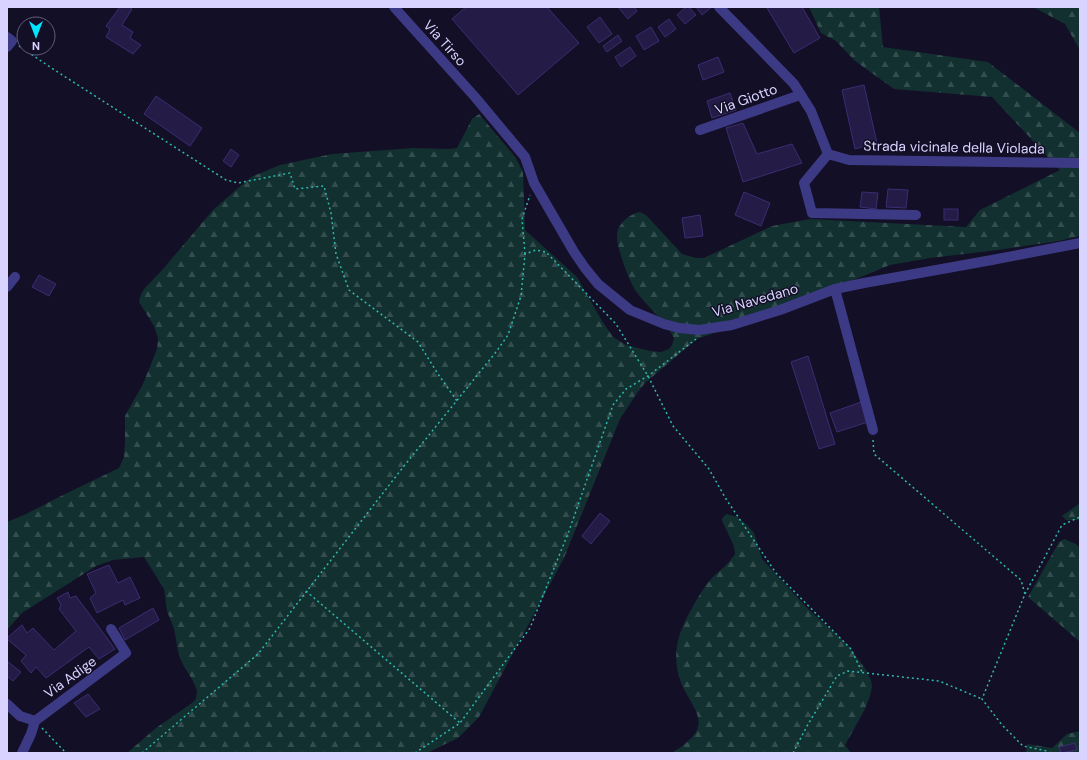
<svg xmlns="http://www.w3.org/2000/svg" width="1087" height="760" viewBox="0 0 1087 760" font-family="'DM Sans',sans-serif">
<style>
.forest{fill:url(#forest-firs)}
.building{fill:#241b47;stroke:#3b2d73}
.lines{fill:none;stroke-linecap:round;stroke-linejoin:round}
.path{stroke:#2fb8b0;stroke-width:1.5;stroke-dasharray:2 3;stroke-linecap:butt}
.minor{stroke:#3d3a85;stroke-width:10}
.labels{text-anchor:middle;stroke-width:3;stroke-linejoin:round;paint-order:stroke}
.street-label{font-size:14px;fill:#d9d4ff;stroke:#130f26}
</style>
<defs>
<pattern id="forest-firs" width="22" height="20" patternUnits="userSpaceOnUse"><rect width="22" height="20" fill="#12302f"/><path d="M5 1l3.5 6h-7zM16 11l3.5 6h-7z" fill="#344d4e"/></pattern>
</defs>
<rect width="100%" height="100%" fill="#130f26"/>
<g class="forest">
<path d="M 809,7 L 879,7 L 883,47 L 988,62 L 1080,133 L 1080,236 L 1059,241 L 998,250 L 930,258 L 890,265 L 778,311 L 697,339 L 645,383 L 637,393 L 620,419 L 564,558 L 479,717 L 458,738 L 427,753 L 127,753 L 156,728 L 192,703 L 196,699 L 197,691 L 193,681 L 185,668 L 179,656 L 174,629 L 167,611 L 164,589 L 144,557 L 113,560 L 96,566 L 22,613 L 7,630 L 7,522 L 26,514 L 65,494 L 119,468 L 124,457 L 125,443 L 125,416 L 143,384 L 157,349 L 158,338 L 154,326 L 139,302 L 141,294 L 145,288 L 163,269 L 213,210 L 251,177 L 280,165 L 332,154 L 413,148 L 448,149 L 457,148 L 472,119 L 479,114 L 516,158 L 523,172 L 525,230 L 577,277 L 602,321 L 613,337 L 626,345 L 650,351 L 661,352 L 669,349 L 672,345 L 674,338 C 665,320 647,307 635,290 C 629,280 617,249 617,237 C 616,225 629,214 640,212 L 646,215 L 682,254 L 696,258 L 704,258 L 772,226 L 810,219 L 966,227 L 980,210 L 1060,170 L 992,97 L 894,89 L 855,61 L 836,41 L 821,33 Z"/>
<path d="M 1033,7 L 1080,7 L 1080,50 L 1065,24 Z"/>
<path d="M 1080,503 L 1080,520 L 1066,520 L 1062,516 Z"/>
<path d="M 727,514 L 737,517 L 746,524 L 754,533 L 762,559 L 808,609 L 848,645 L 866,670 L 871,680 L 872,687 L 870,696 L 865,709 L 845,745 L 851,753 L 672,753 C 680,748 696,737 698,727 C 702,715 687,697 682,685 C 676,671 674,652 679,637 C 684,621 700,591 712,578 C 720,570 728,565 735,554 L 734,546 L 723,523 L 722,519 L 725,515 Z"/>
<path d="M 1064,539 L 1076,544 L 1080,548 L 1080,642 L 1028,597 L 1059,542 Z"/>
<path d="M 1080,731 L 1080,753 L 1026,753 L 1027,744 L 1052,748 L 1067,734 Z"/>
</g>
<g class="building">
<path d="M 120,7 L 129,7 L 132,9 L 122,25 L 133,32 L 130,38 L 141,45 L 133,54 L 106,37 L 110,29 L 106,26 Z"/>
<path d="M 466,7 L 547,7 L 579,43 L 518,95 L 452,19 Z"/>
<path d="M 618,7 L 634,7 L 637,11 L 628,19 Z"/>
<path d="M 686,7 L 689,7 L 696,15 L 685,24 L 677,15 Z"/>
<path d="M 696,7 L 712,7 L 702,15 Z"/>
<path d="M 770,7 L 802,7 L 820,38 L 794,53 L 767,8 Z"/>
<path d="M 600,17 L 612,34 L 599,43 L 587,27 Z"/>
<path d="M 669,19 L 676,29 L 665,37 L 658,27 Z"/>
<path d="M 651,27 L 659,41 L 644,50 L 636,36 Z"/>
<path d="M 618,35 L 622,41 L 607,52 L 603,46 Z"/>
<path d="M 630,47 L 636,56 L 621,67 L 615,57 Z"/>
<path d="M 718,57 L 724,72 L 703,80 L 698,65 Z"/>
<path d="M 864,85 L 877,143 L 855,149 L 842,90 Z"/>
<path d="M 730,93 L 736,110 L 712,118 L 707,101 Z"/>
<path d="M 156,96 L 202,128 L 190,146 L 144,114 Z"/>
<path d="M 743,123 L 757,154 L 792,144 L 802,163 L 743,182 L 726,128 Z"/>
<path d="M 231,149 L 239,155 L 231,167 L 223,161 Z"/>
<path d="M 888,189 L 908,190 L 906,208 L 886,207 Z"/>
<path d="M 744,192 L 770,203 L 761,226 L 735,215 Z"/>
<path d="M 862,192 L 878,193 L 876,209 L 860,207 Z"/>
<rect x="944" y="209" width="14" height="11"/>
<path d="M 700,215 L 703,236 L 685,238 L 682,218 Z"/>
<path d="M 39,275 L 56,284 L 49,296 L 32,287 Z"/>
<path d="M 808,356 L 835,444 L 819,449 L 791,362 Z"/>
<path d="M 861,402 L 868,422 L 837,432 L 830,413 Z"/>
<path d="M 600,513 L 610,521 L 591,544 L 582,536 Z"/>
<path d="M 109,565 L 118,583 L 130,577 L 140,598 L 125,605 L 123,600 L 97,613 L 90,598 L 96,593 L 87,574 Z"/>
<path d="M 68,592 L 70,598 L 76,596 L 115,649 L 99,659 L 89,647 L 46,678 L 36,667 L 31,673 L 21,661 L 26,655 L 7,639 L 7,638 L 22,625 L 27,633 L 33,628 L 54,650 L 76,631 L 59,609 L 61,605 L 57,598 Z"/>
<path d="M 153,608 L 159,620 L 125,640 L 119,628 Z"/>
<path d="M 7,661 L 21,672 L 13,681 L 7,676 Z"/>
<path d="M 88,694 L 100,709 L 86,717 L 74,703 Z"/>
<path d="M 1075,743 L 1077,750 L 1061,753 L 1059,747 Z"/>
</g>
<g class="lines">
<g class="path">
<path d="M 19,46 L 53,69 L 226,180 L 238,183 L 290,173 L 295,189 L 324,186 L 331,213 L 336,254 L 349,290 L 418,342 L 438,374 L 457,401"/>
<path d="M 525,254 L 522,219 L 530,195"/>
<path d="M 873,440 L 874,454 L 1021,580 L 1025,594 L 982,699 L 1002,725 L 1023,746 L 1047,751"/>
<path d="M 306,591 L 460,723"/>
<path d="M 1025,594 L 1062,525 L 1080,517"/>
<path d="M 42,728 L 66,753"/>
<path d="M 142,753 L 258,654 L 404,466 L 496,352 L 508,335 L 521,296 L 525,254 L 536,250 L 546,252 L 616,324 L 648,376 L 673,426 L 709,469 L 726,499 L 776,573 L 851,649 L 862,672"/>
<path d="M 415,753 L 460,723 L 530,628 L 569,531 L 613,405 L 626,389 L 648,376 L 696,339"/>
<path d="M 793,753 L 807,726 L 837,676 L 848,671 L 939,681 L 982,699"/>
</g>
<g class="minor">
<path d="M 394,7 L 475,97 L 525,157 L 534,183 L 574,252 L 585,268 L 598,284 L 630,310 L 664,324 L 679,328 L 699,330 L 732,325 L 780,310 L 835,289 L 864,283 L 992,260 L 1080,243"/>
<path d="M 719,7 L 794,84 L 811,111 L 828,154 L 804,183 L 812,213 L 916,215"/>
<path d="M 7,37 L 12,41 L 7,47"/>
<path d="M 700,130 L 800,95"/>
<path d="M 828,154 L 849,160 L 1080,163"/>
<path d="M 7,287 L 15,277"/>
<path d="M 835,289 L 873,430"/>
<path d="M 7,704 L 20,716 L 35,721 L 126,653 L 111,629"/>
<path d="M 22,753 L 31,734 L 35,721"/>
</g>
</g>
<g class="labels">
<g class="street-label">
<text transform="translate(445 43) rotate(48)" y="5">Via Tirso</text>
<text transform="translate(746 99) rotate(-20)" y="5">Via Giotto</text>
<text transform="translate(954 147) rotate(1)" y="5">Strada vicinale della Violada</text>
<text transform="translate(755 300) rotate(-16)" y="5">Via Navedano</text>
<text transform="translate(70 677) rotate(-36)" y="5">Via Adige</text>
</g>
</g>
<rect width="1087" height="760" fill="none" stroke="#d9d4ff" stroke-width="16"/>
<g transform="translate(36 36) rotate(180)"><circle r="19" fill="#130f26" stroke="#625e7d"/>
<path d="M0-3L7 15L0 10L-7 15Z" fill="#00e5ff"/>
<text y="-6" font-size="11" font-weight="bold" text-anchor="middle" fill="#d9d4ff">N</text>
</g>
</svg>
